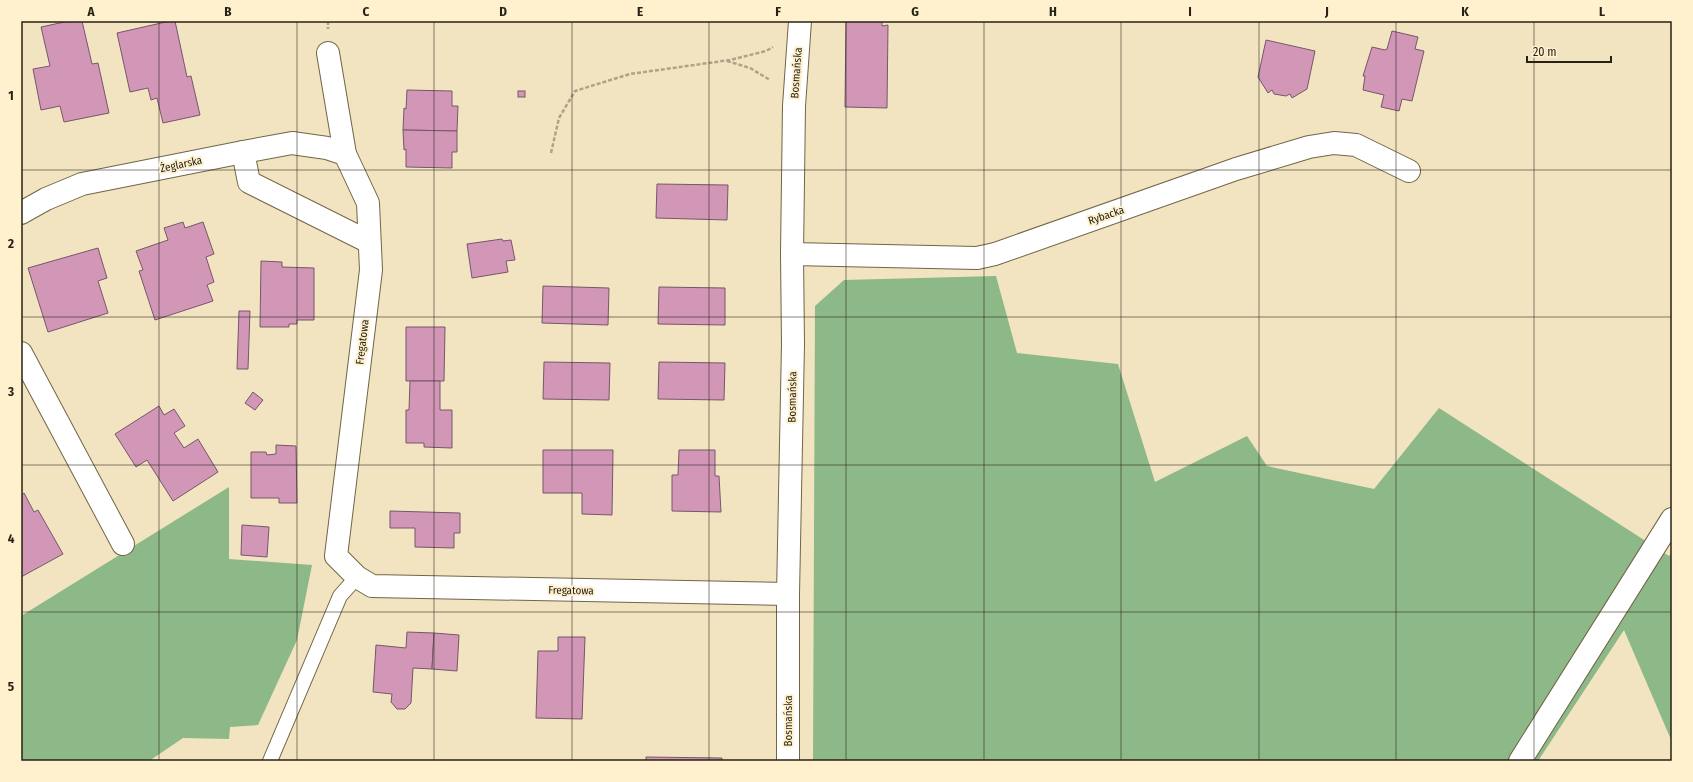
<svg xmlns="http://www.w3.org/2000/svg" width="1693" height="782" viewBox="0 0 1693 782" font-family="'Fira Sans Condensed',sans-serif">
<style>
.forest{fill:#8db888}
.building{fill:#d296b7;stroke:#765768}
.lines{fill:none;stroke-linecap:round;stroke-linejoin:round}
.lane-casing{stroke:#716546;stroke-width:16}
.street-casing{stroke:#716546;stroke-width:24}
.path{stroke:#aea387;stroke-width:2.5;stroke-dasharray:4 2;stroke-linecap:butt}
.lane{stroke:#fff;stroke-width:14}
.street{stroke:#fff;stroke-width:22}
.grid{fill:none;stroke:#272215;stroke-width:1;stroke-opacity:0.55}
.labels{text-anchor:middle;stroke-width:4;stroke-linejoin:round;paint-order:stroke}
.street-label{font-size:11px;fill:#272215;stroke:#fff1ce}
.neatline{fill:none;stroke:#272215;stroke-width:1.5}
.grid-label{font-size:13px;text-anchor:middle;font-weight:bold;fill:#272215}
</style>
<rect width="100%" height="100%" fill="#f2e4c1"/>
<g class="forest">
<path d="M 996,276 L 1017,353 L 1118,364 L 1155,482 L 1247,436 L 1267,466 L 1374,489 L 1439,408 L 1669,556 L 1672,552 L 1672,742 L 1624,630 L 1538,761 L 813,761 L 815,306 L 844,280 Z"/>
<path d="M 229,487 L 229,559 L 312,565 L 297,640 L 258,725 L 230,727 L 229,739 L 183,738 L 149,761 L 21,761 L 21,616 Z"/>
</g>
<g class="building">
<path d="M 69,21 L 82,21 L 92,64 L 98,63 L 109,113 L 64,122 L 60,106 L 41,110 L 33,69 L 50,66 L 41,27 Z"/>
<path d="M 170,21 L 175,21 L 187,77 L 191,76 L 200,115 L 163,123 L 157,98 L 151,100 L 148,88 L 130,92 L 117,33 Z"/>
<path d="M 846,21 L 882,21 L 882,26 L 888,25 L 887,108 L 845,107 Z"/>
<path d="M 1392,31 L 1418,37 L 1415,49 L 1424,51 L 1412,101 L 1402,99 L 1399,111 L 1381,107 L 1384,95 L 1363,90 L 1365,76 L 1363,76 L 1372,47 L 1385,50 L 1387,49 Z"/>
<path d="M 1266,40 L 1315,51 L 1307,89 L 1292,98 L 1290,94 L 1286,96 L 1274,94 L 1272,90 L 1268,93 L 1258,77 Z"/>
<path d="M 407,90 L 452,91 L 452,106 L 458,106 L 457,131 L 403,130 L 404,108 L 406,109 Z"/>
<rect x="518" y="91" width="7" height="6"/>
<path d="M 403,130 L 457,131 L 457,152 L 452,152 L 452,168 L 406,167 L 406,149 L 404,150 Z"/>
<path d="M 657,184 L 728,185 L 727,220 L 656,218 Z"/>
<path d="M 183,222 L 185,228 L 203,222 L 214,254 L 206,257 L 214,282 L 207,285 L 213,301 L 155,320 L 139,271 L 143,270 L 136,251 L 168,240 L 164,228 Z"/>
<path d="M 502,239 L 503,241 L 511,240 L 515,260 L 506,261 L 508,272 L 472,278 L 467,244 Z"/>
<path d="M 98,248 L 107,278 L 98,281 L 108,313 L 48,332 L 28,268 Z"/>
<path d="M 261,261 L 282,262 L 282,267 L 314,268 L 314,320 L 297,320 L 297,324 L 289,324 L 289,327 L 260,327 Z"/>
<path d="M 543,286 L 609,288 L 608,325 L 542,323 Z"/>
<path d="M 659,287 L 725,288 L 725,325 L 658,324 Z"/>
<path d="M 239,311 L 250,311 L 248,369 L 237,369 Z"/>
<path d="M 406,327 L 445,327 L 444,381 L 406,381 Z"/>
<path d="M 544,362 L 610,363 L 609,400 L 543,399 Z"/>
<path d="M 659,362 L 725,363 L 724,400 L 658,399 Z"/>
<path d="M 410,381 L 440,381 L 440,410 L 452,410 L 452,448 L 424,447 L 424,443 L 406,443 L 406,410 L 409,410 Z"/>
<path d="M 253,392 L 263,400 L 255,410 L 245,403 Z"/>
<path d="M 159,406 L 164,415 L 174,409 L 185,426 L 174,433 L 184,448 L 198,439 L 218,472 L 173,501 L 147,460 L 136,467 L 115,434 Z"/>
<path d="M 276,445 L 296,446 L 297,503 L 279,503 L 279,498 L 251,498 L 251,452 L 266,452 L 267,455 L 276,454 Z"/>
<path d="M 543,450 L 613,450 L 612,515 L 582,514 L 582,493 L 543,493 Z"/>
<path d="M 679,450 L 715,450 L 715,476 L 719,476 L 721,512 L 672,511 L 672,475 L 678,475 Z"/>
<path d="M 24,493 L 34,512 L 38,510 L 63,554 L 21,577 L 21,495 Z"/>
<path d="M 390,511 L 460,513 L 460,533 L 454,533 L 454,548 L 415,547 L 415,528 L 390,528 Z"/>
<path d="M 242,525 L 269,527 L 267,557 L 241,555 Z"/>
<path d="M 407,632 L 434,633 L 432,669 L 413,668 L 411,703 L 405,709 L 397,709 L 391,702 L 392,694 L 373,692 L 376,645 L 406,648 Z"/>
<path d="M 434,633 L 459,635 L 457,671 L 432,669 Z"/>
<path d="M 558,637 L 585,637 L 582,719 L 536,718 L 538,651 L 558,651 Z"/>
<path d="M 646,757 L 722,758 L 722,761 L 646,761 Z"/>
</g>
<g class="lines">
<defs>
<path id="lane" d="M 270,761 L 340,596 L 357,577"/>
<g id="street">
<path d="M 328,53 L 345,154 L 368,203 L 371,270 L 336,556 L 357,577 L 372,586 L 788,594"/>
<path d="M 243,152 L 249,182 L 369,242"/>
<path d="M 21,213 L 46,199 L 82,184 L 243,152 L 292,143 L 327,148 L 345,154"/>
<path d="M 792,254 L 977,258 L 995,254 L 1236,169 L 1309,147 L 1334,143 L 1356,145 L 1409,171"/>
<path d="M 21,353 L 123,544"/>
<path d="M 788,761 L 788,594 L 793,344 L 792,254 L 794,106 L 800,21"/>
<path d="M 1520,761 L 1672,519"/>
</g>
</defs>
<use href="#lane" class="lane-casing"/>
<use href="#street" class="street-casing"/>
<g class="path">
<path d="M 328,21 L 328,29"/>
<path d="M 727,61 L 750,68 L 770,80"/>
<path d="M 551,153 L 559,118 L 575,91 L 630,74 L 730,60 L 766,51 L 773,47"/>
</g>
<use href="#lane" class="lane"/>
<use href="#street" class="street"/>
</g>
<path class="grid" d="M 159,21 L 159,761M 297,21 L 297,761M 434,21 L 434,761M 572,21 L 572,761M 709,21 L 709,761M 846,21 L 846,761M 984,21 L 984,761M 1121,21 L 1121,761M 1259,21 L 1259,761M 1396,21 L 1396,761M 1534,21 L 1534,761M 21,170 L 1672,170M 21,317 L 1672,317M 21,465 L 1672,465M 21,612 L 1672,612"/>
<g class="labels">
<g class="street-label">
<text transform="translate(796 73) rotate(-86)" y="4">Bosmańska</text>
<text transform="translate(181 164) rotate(-12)" y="4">Żeglarska</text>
<text transform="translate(1106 215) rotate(-19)" y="4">Rybacka</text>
<text transform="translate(362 342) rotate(-83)" y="4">Fregatowa</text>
<text transform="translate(792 397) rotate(-89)" y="4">Bosmańska</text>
<text transform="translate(571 590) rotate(1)" y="4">Fregatowa</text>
<text transform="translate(788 721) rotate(-90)" y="4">Bosmańska</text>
</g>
</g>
<rect width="1693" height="782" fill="none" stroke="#fff1ce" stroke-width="44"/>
<path d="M1527 56v6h84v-6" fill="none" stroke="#272215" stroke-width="2"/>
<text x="1533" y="56" font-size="12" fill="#272215" stroke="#fff1ce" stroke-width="3" paint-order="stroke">20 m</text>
<rect x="22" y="22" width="1649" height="738" class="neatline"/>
<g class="grid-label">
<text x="91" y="16">A</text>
<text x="228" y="16">B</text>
<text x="366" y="16">C</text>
<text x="503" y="16">D</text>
<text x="640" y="16">E</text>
<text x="778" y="16">F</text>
<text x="915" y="16">G</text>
<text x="1053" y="16">H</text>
<text x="1190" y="16">I</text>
<text x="1327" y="16">J</text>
<text x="1465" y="16">K</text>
<text x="1602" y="16">L</text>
<text x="11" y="100">1</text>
<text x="11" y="248">2</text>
<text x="11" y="396">3</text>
<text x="11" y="543">4</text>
<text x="11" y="691">5</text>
</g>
</svg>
